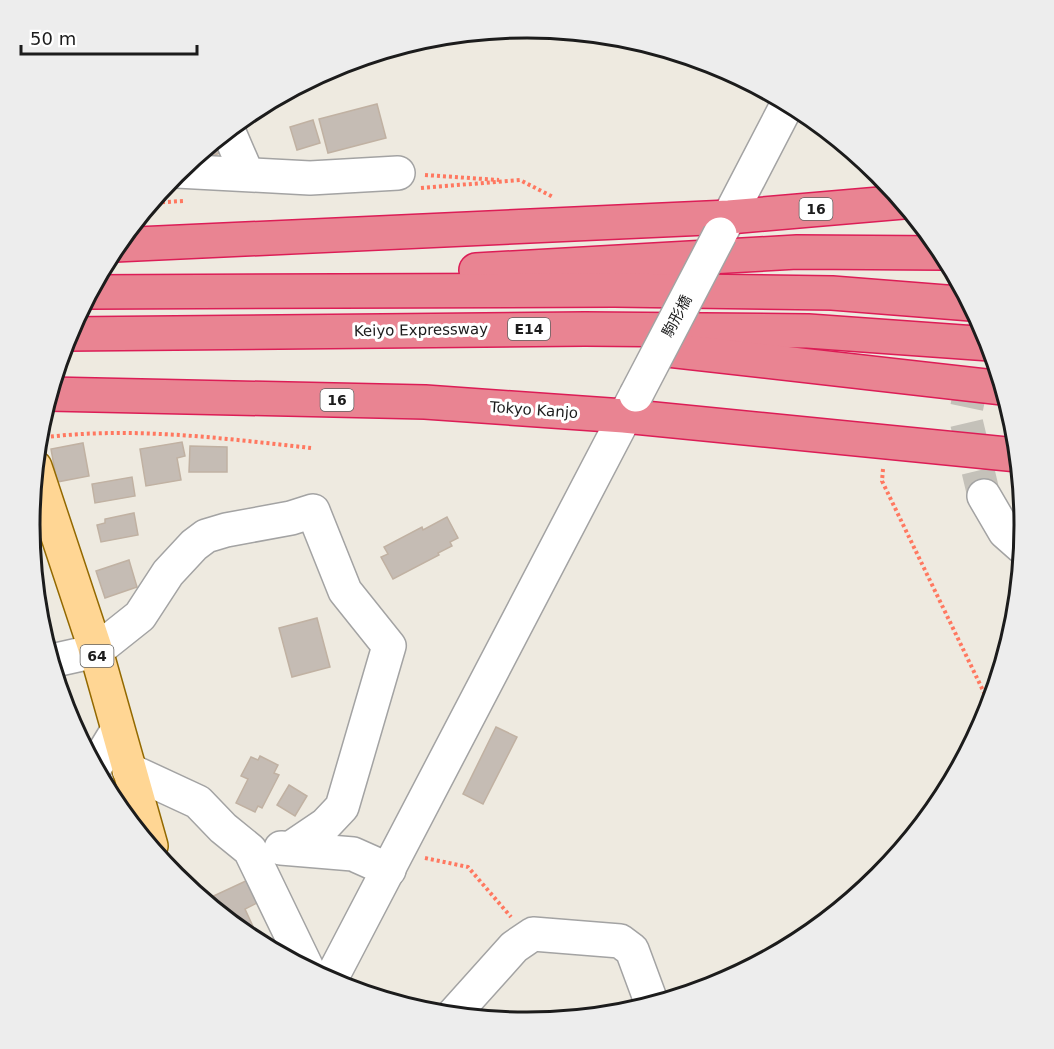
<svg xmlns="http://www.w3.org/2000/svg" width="1054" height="1049" font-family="'DejaVu Sans','Noto Sans JP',sans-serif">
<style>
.building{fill:#c5bcb4;stroke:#c0b1a2;stroke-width:1.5}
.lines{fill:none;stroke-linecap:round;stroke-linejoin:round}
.minor-tunnel{stroke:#c4c1b9;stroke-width:33;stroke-dasharray:33 16;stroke-linecap:butt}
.minor-casing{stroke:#a3a3a3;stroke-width:36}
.major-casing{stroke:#936900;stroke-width:36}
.highway-casing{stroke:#dc1d56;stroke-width:36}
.path{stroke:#ff7860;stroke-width:4;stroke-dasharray:3 3;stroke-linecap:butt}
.minor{stroke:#fff;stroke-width:33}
.major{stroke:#ffd694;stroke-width:33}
.highway{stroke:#e98492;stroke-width:33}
.minor-bridge-casing{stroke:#a3a3a3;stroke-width:36;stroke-linecap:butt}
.minor-bridge{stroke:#fff;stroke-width:33}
.labels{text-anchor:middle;stroke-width:6;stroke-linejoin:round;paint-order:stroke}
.shield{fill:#fff;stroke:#606060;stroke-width:1.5}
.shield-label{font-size:14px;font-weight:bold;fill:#1c1c1c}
.street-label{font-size:15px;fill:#1c1c1c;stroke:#fff}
.rim{fill:none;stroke:#1c1c1c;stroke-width:3}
</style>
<rect width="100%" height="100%" fill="#eeeae0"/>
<g class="building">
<polygon points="377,104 386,138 328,153 319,119"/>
<polygon points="313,120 320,143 297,150 290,127"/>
<polygon points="216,139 222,152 196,163 193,158"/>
<polygon points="182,442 185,456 177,458 181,480 146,486 140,449"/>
<polygon points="83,443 89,476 57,482 51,449"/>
<polygon points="190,446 227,447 227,472 189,472"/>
<polygon points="132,477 135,496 95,503 92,484"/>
<polygon points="134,513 138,535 101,542 97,525 105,523 105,519"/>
<polygon points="447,517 458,538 450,542 452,546 438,553 439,555 393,579 381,557 388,554 384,547 422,527 423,530"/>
<polygon points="129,560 137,587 105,598 96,571"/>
<polygon points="317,618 330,667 292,677 279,628"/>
<polygon points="59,673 68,696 62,698 55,675"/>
<polygon points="496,727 517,737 483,804 463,794"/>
<polygon points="260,756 278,765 274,773 279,775 262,808 258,806 255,812 236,803 248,779 241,776 251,757 258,760"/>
<polygon points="289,785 307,796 295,816 277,805"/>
<polygon points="250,879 261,901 245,909 261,944 250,938 205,900"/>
<polygon points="676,988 701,989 675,997"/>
</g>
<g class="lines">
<polyline class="minor-tunnel" points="983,327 965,416 984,496"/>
<g class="minor-casing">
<g id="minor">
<polyline points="228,130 247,174"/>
<polyline points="177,171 310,178 398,173"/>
<polyline points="720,234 788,103"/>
<polyline points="984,496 1005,532 1022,547"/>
<polyline points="51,661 96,651 140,616 168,573 194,545 206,536 226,530 291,518 313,511 345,591 389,646 342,807 325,825 291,848"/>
<polyline points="95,767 117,731"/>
<polyline points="129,770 198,802 223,828 250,850 307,968"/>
<polyline points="281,848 353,854 389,870"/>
<polyline points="330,981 636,395"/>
<polyline points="453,1015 514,947 533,934 620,941 632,950 652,1004"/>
</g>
</g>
<g class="major-casing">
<polyline id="major" points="35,467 96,651 151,846"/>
</g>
<g class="highway-casing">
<g id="highway">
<polyline points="115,245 729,217 903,202"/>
<polyline points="476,270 797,252 943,253"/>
<polyline points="90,292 614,290 832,293 971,304"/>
<polyline points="67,334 585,329 808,331 990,344"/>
<polyline points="659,349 1003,388"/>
<polyline points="49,394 425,402 624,416 1018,455"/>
</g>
</g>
<g class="path">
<polyline points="425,175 499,180"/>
<polyline points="421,188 520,180 553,197"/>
<polyline points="150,203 183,201"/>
<path d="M39,438C129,426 221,438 311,448"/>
<polyline points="883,469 882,481 990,705"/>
<polyline points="425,858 468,867 511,917"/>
</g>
<use href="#minor" class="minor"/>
<use href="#major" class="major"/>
<use href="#highway" class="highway"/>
<g class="minor-bridge-casing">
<polyline id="minor-bridge" points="636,395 720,234"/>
</g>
<use href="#minor-bridge" class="minor-bridge"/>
</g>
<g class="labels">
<g class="shield">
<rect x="799.5" y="198" width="33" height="22" rx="4.5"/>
<rect x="508" y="318" width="42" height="22" rx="4.5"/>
<rect x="320.5" y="389" width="33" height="22" rx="4.5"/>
<rect x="80.5" y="645" width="33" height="22" rx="4.5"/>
</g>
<g class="shield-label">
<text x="816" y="214">16</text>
<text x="529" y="334">E14</text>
<text x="337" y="405">16</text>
<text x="97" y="661">64</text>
</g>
<g class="street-label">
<text transform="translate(677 316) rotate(-62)" y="5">駒形橋</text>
<text transform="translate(421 330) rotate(-1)" y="5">Keiyo Expressway</text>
<text transform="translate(534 410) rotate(4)" y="5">Tokyo Kanjo</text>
</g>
</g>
<path d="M0 0H1054V1049H0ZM40 525a487 487 0 1 1 974 0a487 487 0 1 1-974 0Z" fill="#ededed" fill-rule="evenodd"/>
<path class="rim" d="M40 525a487 487 0 1 1 974 0a487 487 0 1 1-974 0Z"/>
<path d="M21 45v9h176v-9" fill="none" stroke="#1c1c1c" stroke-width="3"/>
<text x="30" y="45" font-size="18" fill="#1c1c1c" stroke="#ffffff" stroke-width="4.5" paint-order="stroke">50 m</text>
</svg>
